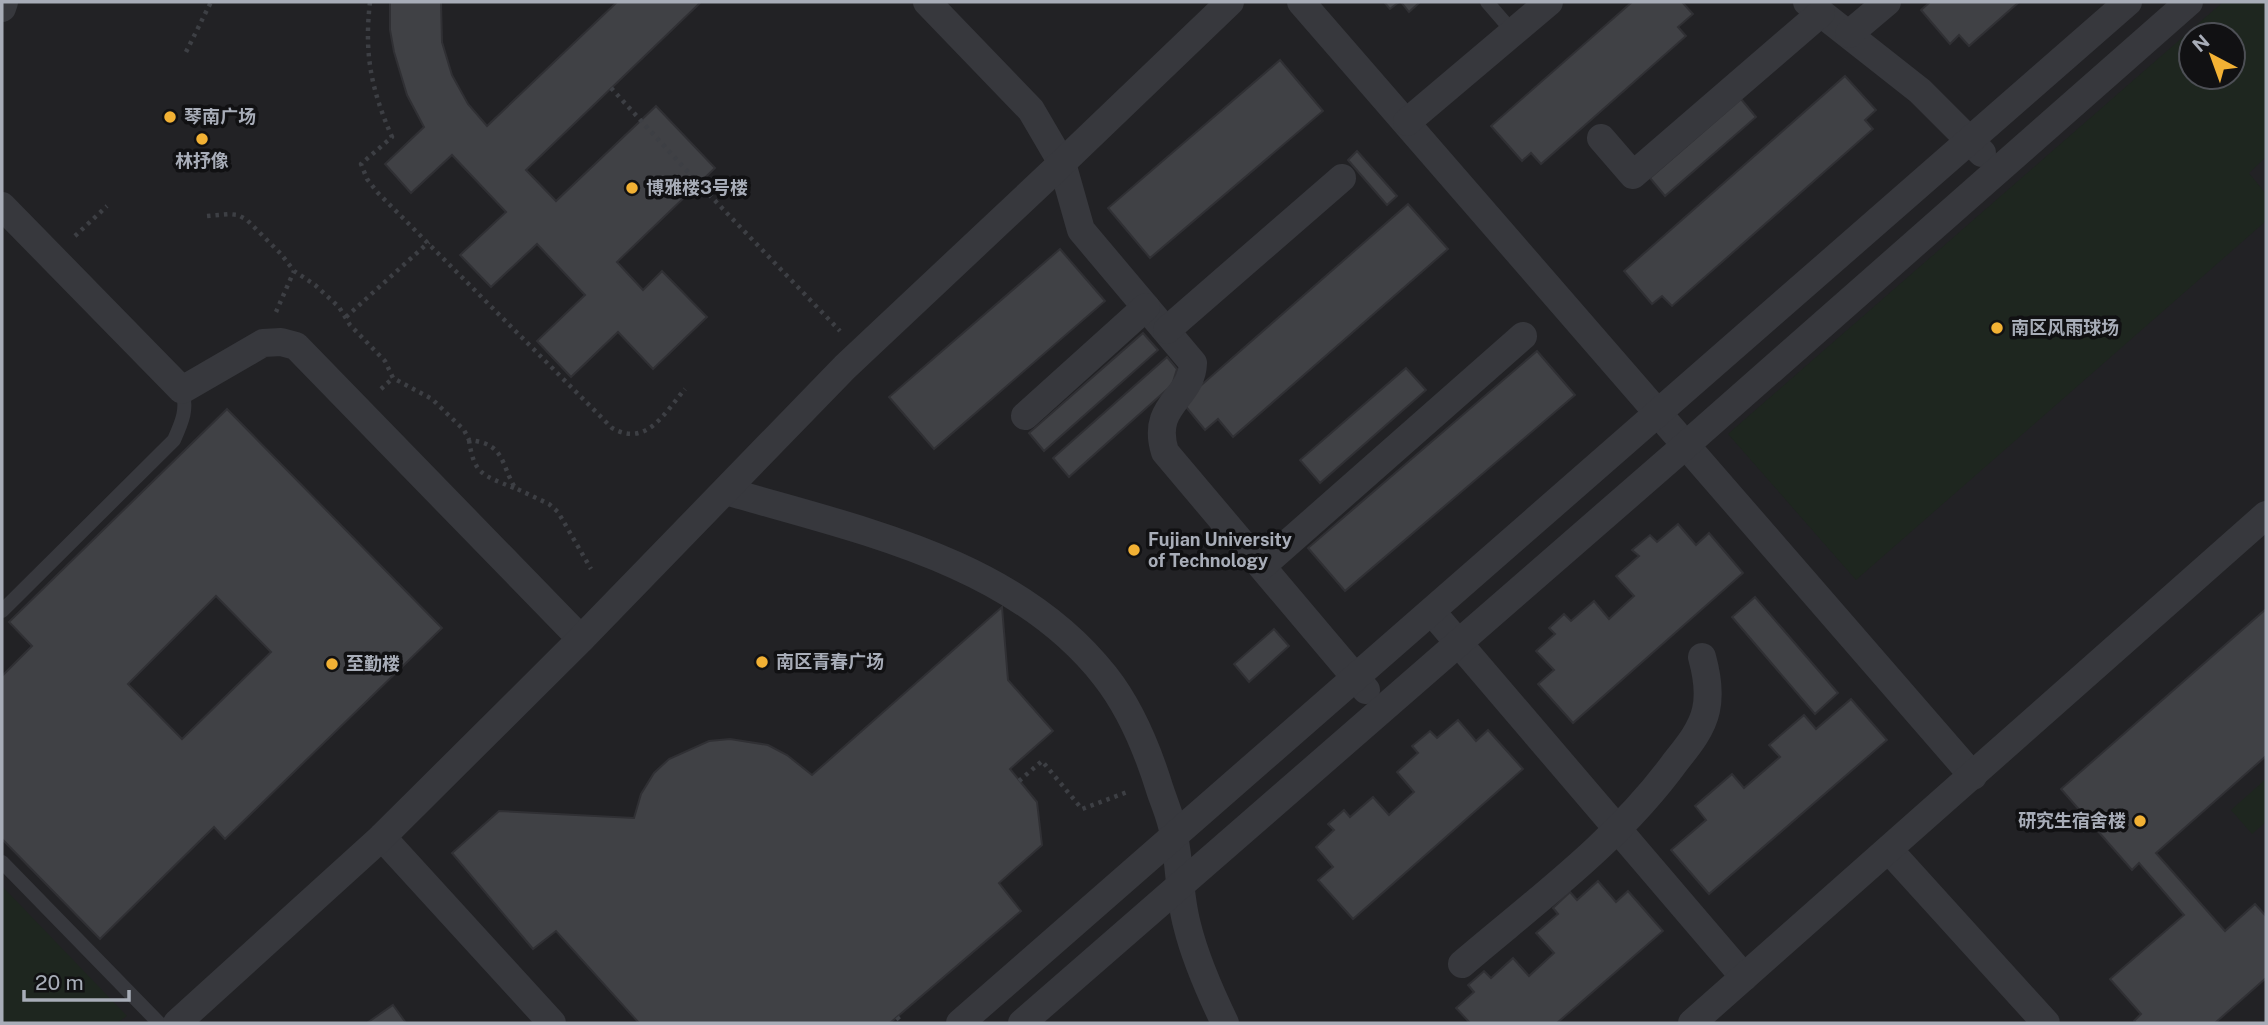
<svg xmlns="http://www.w3.org/2000/svg" width="2268" height="1025" font-family="'Public Sans','Noto Sans SC',sans-serif">
<style>
.built{fill:#222225;fill-rule:evenodd}
.green{fill:#1e261f;fill-rule:evenodd}
.building{fill:#404145;stroke:#303034;stroke-width:2;fill-rule:evenodd}
.lines{fill:none;stroke-linecap:round;stroke-linejoin:round}
.path{stroke:#3d3f44;stroke-width:4.5;stroke-dasharray:3.5 5;stroke-linecap:butt}
.lane{stroke:#37383d;stroke-width:14}
.street{stroke:#37383d;stroke-width:28}
.poi-dot{fill:#f2b134;stroke:#111113;stroke-width:2.5}
.labels{text-anchor:middle;stroke-width:7;stroke-linejoin:round;paint-order:stroke}
.poi-label{font-size:18px;font-weight:bold;fill:#a8adb8;stroke:#111113;text-anchor:start}
</style>
<rect width="100%" height="100%" fill="#161618"/>
<path class="built" d="M2,2H2266V1023H2ZM2191,35H2233V77H2191Z"/>
<g class="green">
<path d="M2223,2H2263L2266,5V157L2249,173L2266,194V221L1856,580L1728,434ZM2191,35H2233V77H2191Z"/>
<polygon points="2266,779 2266,822 2252,834 2231,810"/>
<polygon points="2,886 127,1016 117,1023 2,1023"/>
</g>
<g class="building">
<polygon points="390,2 441,2 442,42 452,75 468,104 487,126 617,2 701,2 526,170 556,201 656,106 715,168 617,262 643,290 662,271 707,317 653,369 618,332 571,377 537,341 585,295 537,244 491,287 460,255 506,212 452,155 411,193 385,164 424,127 407,95 394,52 390,30"/>
<polygon points="1384,2 1399,2 1390,9"/>
<polygon points="1401,2 1420,2 1409,12"/>
<polygon points="1632,2 1682,2 1693,14 1678,27 1686,36 1541,164 1531,153 1522,161 1491,126"/>
<polygon points="1930,2 2019,2 1969,46 1959,35 1950,44 1921,10"/>
<polygon points="1280,60 1323,111 1150,258 1108,208"/>
<polygon points="1845,76 1876,110 1865,120 1873,129 1672,306 1662,296 1652,304 1624,271"/>
<polygon points="1741,99 1756,117 1665,196 1650,178"/>
<polygon points="1357,151 1397,196 1387,205 1348,160"/>
<polygon points="1408,204 1448,249 1233,437 1218,419 1205,430 1182,402"/>
<polygon points="1060,249 1105,301 934,449 889,397"/>
<polygon points="1143,333 1158,350 1044,451 1029,433"/>
<polygon points="1537,351 1575,395 1345,591 1308,548"/>
<polygon points="1167,357 1177,369 1172,385 1069,477 1053,458"/>
<polygon points="1406,368 1426,390 1320,483 1300,460"/>
<path d="M227,409L442,628L225,839L214,827L100,939L2,839V676L32,646L9,622ZM216,596L271,652L182,739L128,684Z"/>
<polygon points="1678,524 1696,545 1709,533 1743,573 1573,723 1538,684 1554,670 1536,651 1555,634 1549,628 1564,614 1571,621 1594,601 1609,619 1634,596 1616,576 1639,556 1632,550 1650,535 1657,542"/>
<polygon points="1755,597 1838,693 1815,714 1732,617"/>
<polygon points="1002,607 1008,680 1053,731 1010,769 1037,802 1042,845 999,883 1021,911 890,1023 639,1023 556,931 533,949 452,853 499,811 634,818 641,794 654,773 669,759 709,741 730,739 768,745 787,755 812,775"/>
<polygon points="2266,609 2266,756 2156,853 2225,931 2255,904 2266,916 2266,978 2215,1023 2136,1023 2134,1021 2141,1014 2110,979 2184,915 2139,863 2132,870 2061,789"/>
<polygon points="1274,629 1289,646 1249,682 1234,664"/>
<polygon points="1851,699 1887,740 1709,894 1671,850 1706,820 1695,806 1732,774 1744,788 1780,757 1769,745 1804,715 1816,729"/>
<polygon points="1458,720 1476,741 1488,730 1523,769 1353,919 1318,880 1333,867 1316,847 1334,830 1328,824 1344,810 1350,817 1373,797 1389,815 1414,792 1397,772 1418,753 1412,746 1430,731 1437,738"/>
<polygon points="1598,881 1616,902 1628,891 1663,931 1557,1023 1470,1023 1456,1008 1474,992 1468,985 1484,971 1491,978 1513,958 1529,976 1554,953 1536,933 1558,914 1553,908 1570,892 1577,900"/>
<polygon points="393,1005 406,1023 367,1023"/>
</g>
<g class="lines">
<g class="path">
<path d="M370,2C364,54 371,89 392,137L361,164L367,179L378,193L612,428C647,448 665,412 685,389"/>
<polyline points="186,52 211,2"/>
<polyline points="611,88 699,184 840,331"/>
<path d="M207,216L229,214L238,215L247,220L281,254L294,271L315,285L339,307L350,325L385,361L393,378L432,399L464,430L469,440C505,444 500,462 515,488L549,504L558,512L591,569"/>
<polyline points="75,236 107,206"/>
<polyline points="276,312 294,271"/>
<polyline points="346,317 429,242"/>
<polyline points="381,389 393,378"/>
<path d="M469,440C474,475 483,475 514,488"/>
<polyline points="1019,781 1042,761 1082,809 1127,792"/>
<polyline points="897,1017 902,1023"/>
</g>
<g class="lane">
<polyline points="1487,2 1513,32"/>
<path d="M2,611L174,440C182,422 188,409 182,390"/>
<polyline points="2,862 159,1023"/>
</g>
<g class="street">
<path d="M927,2L1031,110L1062,163L1081,230L1193,363C1192,399 1150,404 1165,452L1366,690"/>
<polyline points="1301,2 1973,776"/>
<polyline points="1807,2 1920,91 1982,153"/>
<polyline points="2,8 4,2"/>
<polyline points="1849,34 1887,2"/>
<polyline points="1407,122 1549,2"/>
<polyline points="1601,138 1633,175 1821,13"/>
<polyline points="2,206 182,390 263,343 281,342 296,346 581,639"/>
<polyline points="1167,330 1342,178"/>
<polyline points="1025,416 1146,307"/>
<path d="M726,491C859,530 1015,561 1105,676C1131,709 1148,751 1160,790C1165,805 1172,820 1174,836C1180,865 1179,895 1187,925C1195,958 1210,992 1225,1023"/>
<polyline points="1262,566 1523,336"/>
<polyline points="1432,612 1744,977"/>
<polyline points="382,837 552,1023"/>
<polyline points="1889,850 2046,1023"/>
<path d="M1462,964C1537,900 1618,841 1676,761C1688,746 1702,729 1706,710C1710,692 1707,675 1702,657"/>
<polyline points="177,1023 382,837 581,639 845,367 1062,163 1230,2"/>
<polyline points="960,1023 2128,2"/>
<polyline points="1022,1023 1686,445 2189,2"/>
<polyline points="1692,1023 2266,515"/>
</g>
</g>
<g class="poi-dot">
<circle cx="170" cy="117" r="7"/>
<circle cx="202" cy="139" r="7"/>
<circle cx="632" cy="188" r="7"/>
<circle cx="1997" cy="328" r="7"/>
<circle cx="1134" cy="550" r="7"/>
<circle cx="762" cy="662" r="7"/>
<circle cx="332" cy="664" r="7"/>
<circle cx="2140" cy="821" r="7"/>
</g>
<g class="labels">
<g class="poi-label">
<text x="184" y="123">琴南广场</text>
<text x="202" y="167" text-anchor="middle">林抒像</text>
<text x="646" y="194">博雅楼3号楼</text>
<text x="2011" y="334">南区风雨球场</text>
<text x="1148" y="546">Fujian University<tspan x="1148" dy="21">of Technology</tspan></text>
<text x="776" y="668">南区青春广场</text>
<text x="346" y="670">至勤楼</text>
<text x="2126" y="827" text-anchor="end">研究生宿舍楼</text>
</g>
</g>
<rect width="2268" height="1025" fill="none" stroke="#a8adb8" stroke-width="7"/>
<g transform="translate(2212 56) rotate(319)"><circle r="33" fill="#111113" stroke="#4d4f55" stroke-width="2"/>
<path d="M0-5L12 26L0 18L-12 26Z" fill="#f2b134"/>
<text y="-10" font-size="19" font-weight="bold" text-anchor="middle" fill="#a8adb8">N</text>
</g>
<path d="M24 990v10h105v-10" fill="none" stroke="#a8adb8" stroke-width="3.5"/>
<text x="35" y="990" font-size="21" fill="#a8adb8" stroke="#111113" stroke-width="5" paint-order="stroke">20 m</text>
</svg>
